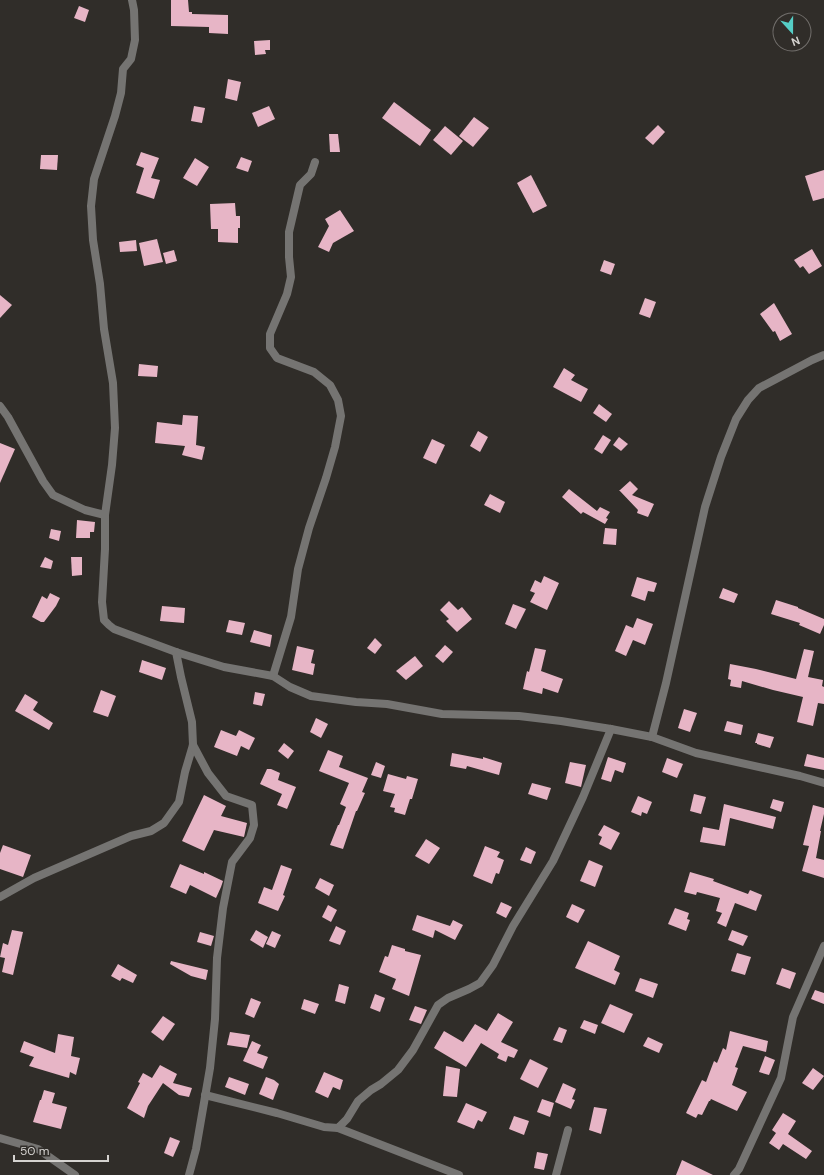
<svg xmlns="http://www.w3.org/2000/svg" width="824" height="1175" font-family="'DM Sans',sans-serif">
<style>
.building{fill:#e7b5c6}
.lines{fill:none;stroke-linecap:round;stroke-linejoin:round}
.street{stroke:#757472;stroke-width:8}
</style>
<rect width="100%" height="100%" fill="#302d29"/>
<g class="building">
<polygon points="171,0 188,0 189,12 192,12 192,14 228,15 228,34 209,33 209,27 171,26"/>
<polygon points="79,6 89,10 85,22 74,18"/>
<polygon points="270,40 270,50 265,50 266,54 255,55 254,41"/>
<polygon points="228,79 241,82 237,101 225,98"/>
<polygon points="394,102 431,130 420,146 382,118"/>
<polygon points="194,106 205,108 202,123 191,121"/>
<polygon points="269,106 275,119 258,127 252,113"/>
<polygon points="474,117 489,128 473,147 459,136"/>
<polygon points="658,125 665,132 653,145 645,138"/>
<polygon points="445,126 463,141 451,155 433,140"/>
<polygon points="329,134 338,134 340,152 330,152"/>
<polygon points="141,152 159,158 151,178 160,180 154,199 136,193 144,168 136,165"/>
<polygon points="41,155 58,155 57,170 40,169"/>
<polygon points="241,157 252,161 248,172 236,168"/>
<polygon points="195,158 209,167 197,186 183,178"/>
<polygon points="824,170 824,198 813,201 805,176"/>
<polygon points="531,175 547,206 533,213 517,183"/>
<polygon points="235,203 236,216 240,216 240,228 238,228 238,243 218,242 218,229 211,229 210,204"/>
<polygon points="340,210 354,231 333,243 329,252 318,247 329,226 325,219"/>
<polygon points="157,239 163,262 144,266 139,243"/>
<polygon points="136,240 137,251 120,252 119,242"/>
<polygon points="812,249 822,266 809,274 803,266 800,268 794,260"/>
<polygon points="174,250 177,261 166,264 163,253"/>
<polygon points="604,260 615,264 611,275 600,271"/>
<polygon points="0,295 12,305 0,318"/>
<polygon points="645,298 656,302 650,318 639,314"/>
<polygon points="774,303 792,334 780,341 775,331 773,332 760,314"/>
<polygon points="139,364 158,366 157,377 138,376"/>
<polygon points="564,368 575,375 571,380 588,389 581,402 553,387"/>
<polygon points="599,404 612,414 606,422 593,413"/>
<polygon points="183,415 198,416 196,445 205,447 202,460 182,455 185,446 155,443 157,422 182,425"/>
<polygon points="478,431 488,437 480,452 470,446"/>
<polygon points="603,435 611,440 602,454 594,449"/>
<polygon points="619,437 628,444 621,451 613,445"/>
<polygon points="432,439 445,445 436,464 423,458"/>
<polygon points="0,443 15,449 0,483"/>
<polygon points="630,481 638,489 632,495 654,504 648,517 637,513 638,510 619,490 620,490"/>
<polygon points="569,489 597,511 600,507 610,512 606,518 608,519 605,524 583,512 581,514 562,497"/>
<polygon points="490,494 505,502 500,513 484,505"/>
<polygon points="77,520 95,522 94,532 90,532 90,538 76,538"/>
<polygon points="605,528 617,529 616,545 603,544"/>
<polygon points="51,529 61,531 59,541 49,538"/>
<polygon points="45,557 53,561 51,569 40,567"/>
<polygon points="71,557 82,557 82,575 72,576"/>
<polygon points="544,576 559,583 547,610 530,602 535,593 530,591 535,580 541,583"/>
<polygon points="637,577 657,583 654,592 648,591 645,601 631,596"/>
<polygon points="723,588 738,594 734,603 719,598"/>
<polygon points="50,593 60,598 56,606 44,622 41,622 32,617 42,596 47,599"/>
<polygon points="776,600 798,607 798,608 824,619 824,625 820,634 799,625 800,623 771,614"/>
<polygon points="449,601 458,610 462,607 472,619 457,632 446,621 449,619 440,610"/>
<polygon points="513,604 526,609 516,629 505,624"/>
<polygon points="162,606 185,608 184,623 160,621"/>
<polygon points="637,618 653,624 645,645 633,640 626,656 615,651 626,625 633,628"/>
<polygon points="229,620 245,623 242,635 226,632"/>
<polygon points="254,630 272,635 270,647 250,642"/>
<polygon points="375,638 382,645 375,654 367,648"/>
<polygon points="445,645 453,652 443,663 435,656"/>
<polygon points="297,646 314,650 311,663 315,664 313,675 292,670"/>
<polygon points="535,648 546,650 541,671 563,679 558,693 543,688 542,694 523,689 527,671 529,672"/>
<polygon points="804,649 814,651 808,677 823,680 822,686 824,687 824,704 818,703 813,726 797,722 803,697 773,690 742,681 741,688 730,686 731,680 728,679 730,664 756,669 796,679"/>
<polygon points="415,656 423,666 406,680 396,671"/>
<polygon points="142,660 166,668 162,680 139,672"/>
<polygon points="101,690 116,696 108,717 93,712"/>
<polygon points="255,692 265,694 262,706 253,704"/>
<polygon points="25,694 38,702 33,710 53,723 49,730 15,711"/>
<polygon points="684,709 697,713 690,732 678,728"/>
<polygon points="316,718 328,724 321,738 310,732"/>
<polygon points="727,721 743,725 741,735 724,731"/>
<polygon points="221,730 236,736 239,730 255,738 249,750 241,746 237,756 214,747"/>
<polygon points="758,733 774,737 770,748 757,744 757,743 755,743"/>
<polygon points="284,743 294,751 288,759 278,751"/>
<polygon points="328,750 343,756 339,767 368,778 362,792 365,793 357,811 356,811 343,849 330,845 338,825 339,825 346,807 340,804 349,783 319,771"/>
<polygon points="452,753 483,759 483,757 502,763 499,775 467,766 466,769 450,766"/>
<polygon points="807,754 824,758 824,770 804,766"/>
<polygon points="608,757 626,763 623,773 615,770 611,782 601,779"/>
<polygon points="667,758 683,764 677,778 662,772"/>
<polygon points="376,762 385,766 381,778 371,775"/>
<polygon points="570,762 586,765 581,787 565,783"/>
<polygon points="267,769 271,769 280,773 278,780 296,787 287,809 277,805 282,794 260,784"/>
<polygon points="388,774 406,779 407,776 418,779 412,799 410,799 405,815 394,812 395,808 390,807 395,794 383,791"/>
<polygon points="532,783 551,788 547,800 528,794"/>
<polygon points="694,794 706,797 701,814 690,811"/>
<polygon points="204,795 226,806 221,816 247,823 244,837 214,830 204,851 182,841"/>
<polygon points="638,796 652,802 647,814 642,812 641,816 631,812"/>
<polygon points="773,799 784,802 781,812 770,808"/>
<polygon points="724,804 776,817 773,829 730,818 725,846 700,842 703,827 719,830"/>
<polygon points="813,805 824,808 824,814 820,831 821,831 816,858 824,860 824,878 802,871 809,846 803,845"/>
<polygon points="604,825 620,833 611,850 599,844 602,837 598,835"/>
<polygon points="426,839 440,848 429,864 415,856"/>
<polygon points="3,845 31,855 23,877 0,869 0,853"/>
<polygon points="485,846 500,852 497,857 504,860 499,874 496,873 492,884 473,876"/>
<polygon points="526,847 536,852 531,864 520,860"/>
<polygon points="589,860 603,866 595,887 580,881"/>
<polygon points="180,864 204,874 204,872 223,881 221,887 216,898 190,885 186,894 170,887"/>
<polygon points="281,865 292,869 283,895 285,896 278,911 258,903 264,887 272,890"/>
<polygon points="690,872 714,879 713,881 748,894 750,890 762,895 756,911 735,903 726,927 717,923 722,913 716,911 720,898 697,892 696,895 684,892"/>
<polygon points="320,878 334,885 329,896 315,888"/>
<polygon points="501,902 512,907 506,918 496,913"/>
<polygon points="572,904 585,910 578,923 566,917"/>
<polygon points="328,905 337,910 331,922 322,917"/>
<polygon points="675,908 689,913 687,919 690,920 686,931 668,924"/>
<polygon points="417,915 450,926 453,920 463,925 455,940 435,930 433,938 412,930"/>
<polygon points="336,926 346,931 340,945 329,941"/>
<polygon points="12,930 23,932 13,975 2,972 5,958 0,957 3,943 8,945"/>
<polygon points="256,930 268,937 263,948 250,940"/>
<polygon points="732,930 748,936 743,946 728,940"/>
<polygon points="272,931 281,935 275,948 266,944"/>
<polygon points="200,932 214,936 211,946 197,942"/>
<polygon points="588,941 620,956 614,970 620,973 615,985 575,968"/>
<polygon points="392,945 405,949 405,951 421,955 409,996 392,989 396,979 379,972 385,956 388,957"/>
<polygon points="737,953 751,957 745,975 731,971"/>
<polygon points="171,961 208,970 206,980 191,976 170,964"/>
<polygon points="118,964 137,975 133,983 122,978 120,981 111,976"/>
<polygon points="782,968 796,973 790,989 776,984"/>
<polygon points="640,978 658,984 653,998 635,991"/>
<polygon points="339,984 349,987 345,1004 335,1001"/>
<polygon points="815,990 824,993 824,1004 811,999"/>
<polygon points="375,994 385,998 380,1012 370,1008"/>
<polygon points="251,998 261,1002 254,1018 245,1014"/>
<polygon points="304,999 319,1004 315,1014 301,1009"/>
<polygon points="610,1004 633,1014 624,1033 601,1023"/>
<polygon points="415,1006 427,1010 421,1024 409,1020"/>
<polygon points="498,1013 513,1022 501,1042 518,1050 514,1058 508,1056 506,1062 497,1058 499,1054 481,1043 466,1067 434,1048 444,1031 463,1042 475,1024 487,1031"/>
<polygon points="163,1016 175,1024 163,1041 151,1032"/>
<polygon points="584,1020 598,1025 595,1034 580,1028"/>
<polygon points="559,1027 567,1030 562,1043 553,1040"/>
<polygon points="730,1031 768,1041 766,1052 743,1046 735,1067 738,1068 732,1085 747,1092 737,1111 711,1099 710,1101 709,1101 702,1115 698,1114 696,1118 686,1113 702,1080 706,1082 714,1061 717,1063 723,1048 726,1050"/>
<polygon points="230,1032 250,1035 247,1048 227,1045"/>
<polygon points="58,1034 74,1037 71,1056 80,1058 76,1075 70,1072 69,1078 29,1066 34,1057 20,1052 24,1041 55,1053"/>
<polygon points="648,1037 663,1044 659,1053 643,1046"/>
<polygon points="252,1041 261,1045 257,1053 268,1057 263,1069 243,1061"/>
<polygon points="765,1056 775,1060 769,1075 759,1072"/>
<polygon points="530,1059 548,1068 538,1088 520,1079"/>
<polygon points="160,1065 177,1074 173,1083 192,1088 189,1097 179,1095 163,1083 148,1106 144,1118 127,1108 140,1083 138,1082 143,1073 152,1078"/>
<polygon points="446,1066 460,1069 457,1097 443,1096"/>
<polygon points="813,1068 824,1076 813,1090 802,1083"/>
<polygon points="324,1072 343,1080 340,1090 333,1087 328,1098 315,1092"/>
<polygon points="229,1077 249,1084 245,1095 225,1087"/>
<polygon points="266,1077 274,1080 279,1084 273,1100 259,1094"/>
<polygon points="563,1083 576,1089 572,1099 575,1100 571,1109 555,1102"/>
<polygon points="44,1090 55,1093 52,1103 67,1107 61,1129 33,1122 40,1100 41,1100"/>
<polygon points="542,1099 554,1103 550,1117 537,1112"/>
<polygon points="466,1103 487,1112 482,1122 478,1120 474,1129 457,1122"/>
<polygon points="594,1107 607,1109 601,1134 589,1130"/>
<polygon points="783,1113 796,1121 788,1134 812,1151 806,1159 783,1144 779,1150 769,1143 776,1133 772,1130"/>
<polygon points="514,1116 529,1121 524,1135 509,1129"/>
<polygon points="170,1137 180,1141 173,1157 164,1153"/>
<polygon points="537,1152 548,1154 544,1170 534,1168"/>
<polygon points="682,1160 713,1175 676,1175"/>
</g>
<g class="lines">
<g class="street">
<polyline points="132,0 134,10 135,40 131,59 123,69 121,93 115,116 94,179 91,206 93,240 100,284 104,329 113,383 115,428 112,465 105,515 105,549 102,602 104,620 109,625 114,629 176,652 224,667 273,676 290,687 311,696 356,702 387,704 442,714 519,716 561,721 611,729 652,737 696,753 800,776 824,783"/>
<polyline points="0,406 8,417 43,481 53,495 85,510 105,515"/>
<polyline points="273,676 291,617 298,569 309,528 326,478 335,447 341,416 338,400 330,385 314,372 277,358 270,348 270,334 287,294 291,277 289,257 289,232 300,185 311,174 315,162"/>
<polyline points="652,737 666,683 705,507 721,457 736,419 748,400 759,388 812,360 824,355"/>
<polyline points="0,897 34,878 131,836 151,831 164,823 179,802 185,772 193,745 192,722 181,677 176,652"/>
<polyline points="205,1095 277,1113 324,1127 338,1128 347,1119 358,1101 371,1090 381,1084 398,1070 413,1050 438,1005 448,998 469,989 480,983 493,965 513,926 553,861 583,797 611,729"/>
<polyline points="338,1128 459,1175"/>
<polyline points="0,1138 38,1149 75,1175"/>
<polyline points="189,1175 196,1149 210,1068 215,1019 217,958 223,908 232,862 250,838 254,825 252,805 226,796 208,773 193,745"/>
<polyline points="556,1175 568,1130"/>
<polyline points="734,1175 739,1169 781,1078 793,1017 824,946"/>
</g>
</g>
<g transform="translate(792 32) rotate(159)"><circle r="19" fill="#302d29" stroke="#726f6c"/>
<path d="M0-3L7 15L0 10L-7 15Z" fill="#55cec6"/>
<text y="-6" font-size="11" font-weight="bold" text-anchor="middle" fill="#d5d3d0">N</text>
</g>
<path d="M14 1155v6h94v-6" fill="none" stroke="#d5d3d0" stroke-width="2"/>
<text x="20" y="1155" font-size="12" fill="#d5d3d0" stroke="#302d29" stroke-width="3" paint-order="stroke">50 m</text>
</svg>
